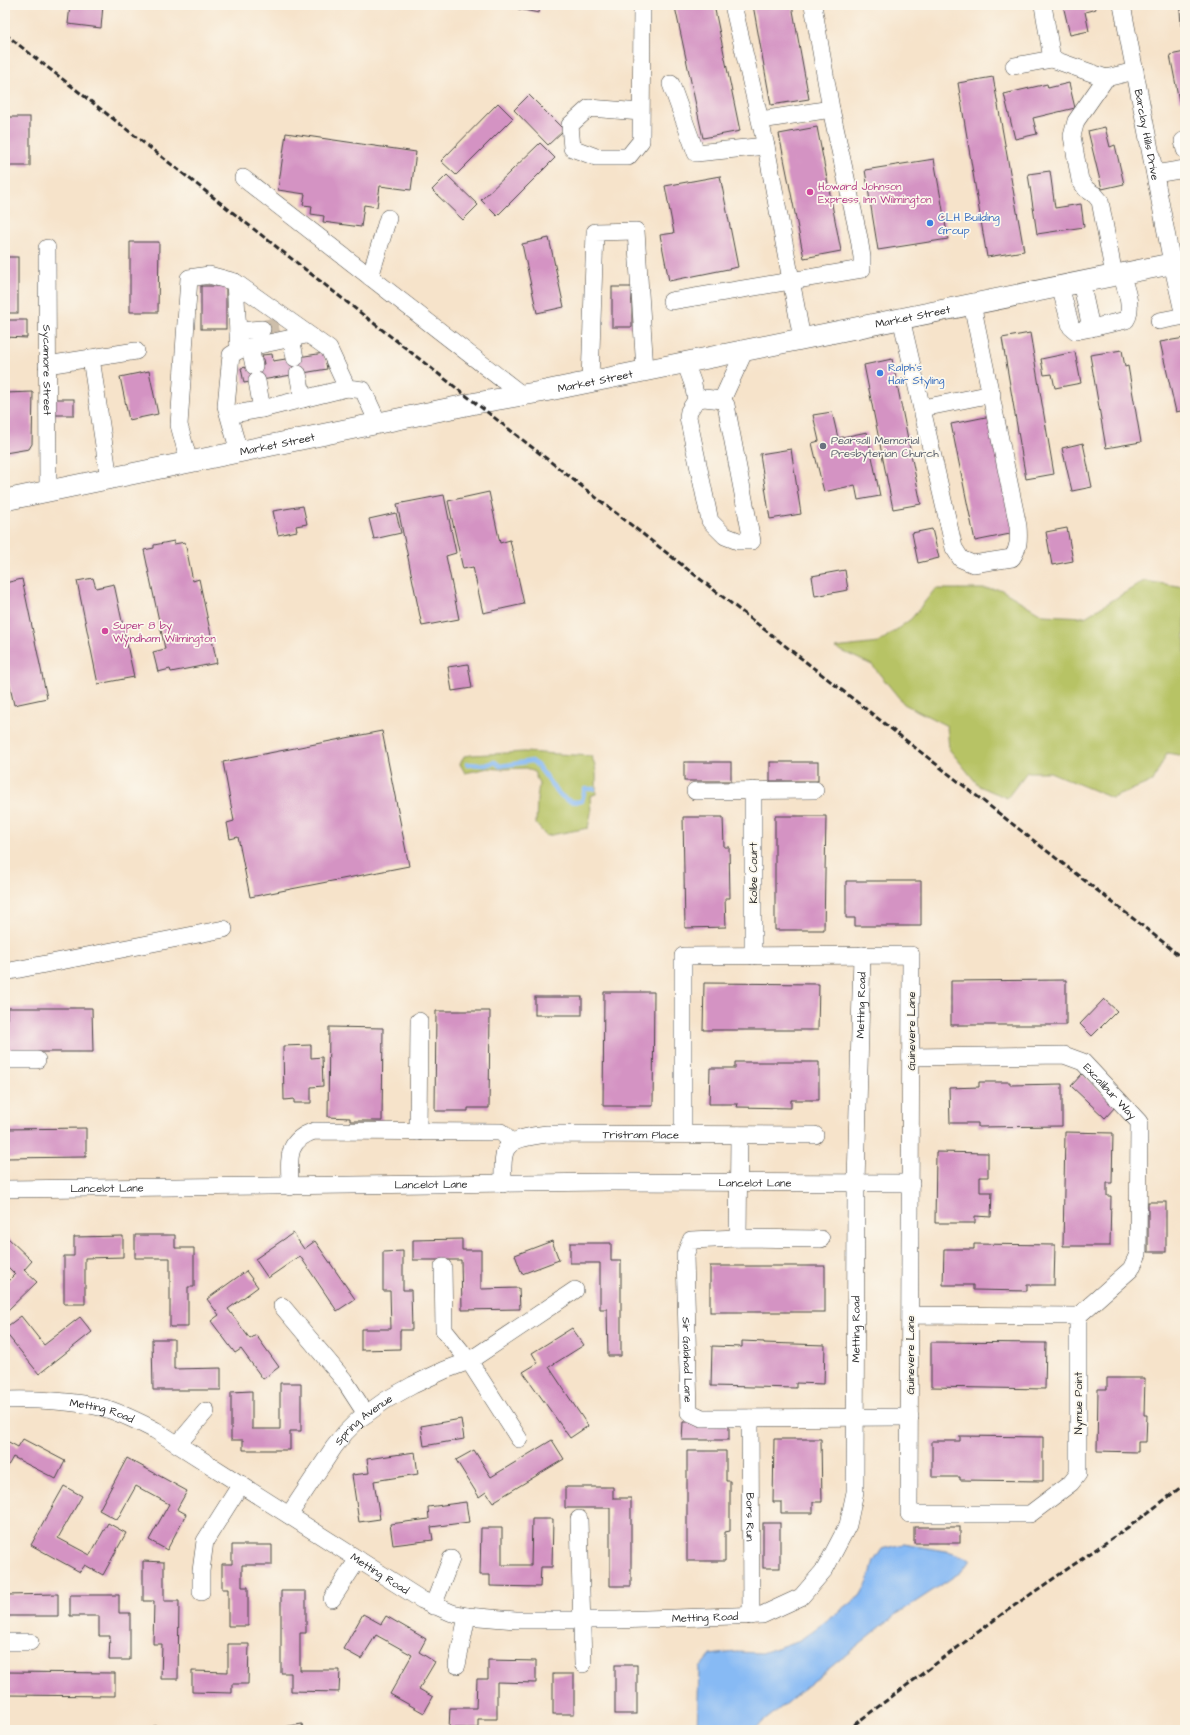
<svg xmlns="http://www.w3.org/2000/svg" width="1190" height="1735" font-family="'Architects Daughter',sans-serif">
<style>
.green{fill:#b7c365;stroke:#717748}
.water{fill:#87baf4;stroke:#597290}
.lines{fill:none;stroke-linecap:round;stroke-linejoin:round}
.stream{stroke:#87baf4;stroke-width:4.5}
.building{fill:#d493c3}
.minor-tunnel{stroke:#cdbeaa;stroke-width:17;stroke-dasharray:17 8;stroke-linecap:butt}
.minor-casing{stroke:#494743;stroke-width:18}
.major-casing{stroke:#494743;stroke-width:22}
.minor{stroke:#fff;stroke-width:17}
.major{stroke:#fff;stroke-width:21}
.rail{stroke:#2b2b2b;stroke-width:3;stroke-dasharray:6 3;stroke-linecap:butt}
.hotel-dot{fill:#d1479c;stroke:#fbf7ec;stroke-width:1.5}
.shop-dot{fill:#3f7fe0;stroke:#fbf7ec;stroke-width:1.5}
.worship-dot{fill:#6b7280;stroke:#fbf7ec;stroke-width:1.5}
.labels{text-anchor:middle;stroke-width:3.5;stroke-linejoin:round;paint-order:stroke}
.street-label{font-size:11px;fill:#2b2b2b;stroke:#fbf7ec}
.hotel-label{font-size:11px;fill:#b23c85;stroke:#fbf7ec;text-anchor:start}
.shop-label{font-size:11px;fill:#366cbe;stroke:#fbf7ec;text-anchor:start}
.worship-label{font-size:11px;fill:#5b616d;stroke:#fbf7ec;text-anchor:start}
</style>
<rect width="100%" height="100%" fill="#fbf7ec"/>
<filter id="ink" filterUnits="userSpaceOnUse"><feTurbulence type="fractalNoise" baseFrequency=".025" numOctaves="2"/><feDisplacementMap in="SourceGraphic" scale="8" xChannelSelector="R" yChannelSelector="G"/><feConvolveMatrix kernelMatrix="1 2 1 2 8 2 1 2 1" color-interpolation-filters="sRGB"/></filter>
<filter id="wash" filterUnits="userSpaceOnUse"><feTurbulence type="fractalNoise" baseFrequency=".012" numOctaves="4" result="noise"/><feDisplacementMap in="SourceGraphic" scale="16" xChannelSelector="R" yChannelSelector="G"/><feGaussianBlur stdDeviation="0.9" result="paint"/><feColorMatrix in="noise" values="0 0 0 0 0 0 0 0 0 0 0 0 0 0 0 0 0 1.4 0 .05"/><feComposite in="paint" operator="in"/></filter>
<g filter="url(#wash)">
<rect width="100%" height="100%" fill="#f6e3ca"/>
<g class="green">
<polygon points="1144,581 1185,587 1185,756 1167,753 1153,781 1112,798 1050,772 1027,772 1007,798 979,786 949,749 947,726 904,704 872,665 835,648 878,643 911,619 935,589 1000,589 1043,615 1085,617"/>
<path d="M524,752L591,756C598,767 596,781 596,794L590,796L591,813L588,828L546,836L536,824L537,799L539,784L534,772L527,768L499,769L488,768L465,773L460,764L464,756L471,755Z"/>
</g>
<polygon class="water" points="904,1544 951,1552 971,1559 961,1572 894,1616 753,1730 697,1730 699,1668 710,1655 736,1652 761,1653 800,1640 860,1596 868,1582 874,1561 882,1549"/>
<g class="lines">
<path class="stream" d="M467,764L485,765L495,762L500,766L532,761C547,770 557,808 582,801L585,789H594"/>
</g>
<g id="blocks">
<g class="building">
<polygon points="70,5 103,5 101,28 68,24"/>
<polygon points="519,5 540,5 539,13 518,9"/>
<polygon points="686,5 714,5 740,131 703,138 675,7"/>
<polygon points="753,5 792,5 809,99 771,105"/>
<polygon points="1063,5 1095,5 1096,9 1085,12 1089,31 1070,35"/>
<polygon points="1185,9 1185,26 1181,26 1180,10"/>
<polygon points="1185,52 1185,100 1179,101 1170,55"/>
<polygon points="993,77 1024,251 987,257 958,83"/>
<polygon points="1069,83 1075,108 1033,118 1037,134 1015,139 1004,94 1047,84 1048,88"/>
<polygon points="529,95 564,130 548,145 514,110"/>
<polygon points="498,103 513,118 456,175 441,161"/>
<rect x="8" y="117" width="22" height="49"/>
<polygon points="817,127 841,251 804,258 779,134"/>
<polygon points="1105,127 1110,147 1115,145 1124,184 1102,189 1088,131"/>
<polygon points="286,133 416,152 411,190 380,186 377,207 364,205 361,227 323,222 324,216 311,214 312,206 303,205 305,194 278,190"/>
<polygon points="540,143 555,158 497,216 481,200"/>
<polygon points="934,159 948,239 878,250 865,170"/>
<polygon points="1050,171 1055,208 1081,204 1084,227 1037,234 1028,174"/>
<polygon points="447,175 478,205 463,220 432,190"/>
<polygon points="720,176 738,267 669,281 660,235 674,233 665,186"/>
<polygon points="549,238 564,307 537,313 522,244"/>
<polygon points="130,242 159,242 158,312 130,312"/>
<rect x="5" y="257" width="13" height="56"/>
<rect x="201" y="286" width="25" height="43"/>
<rect x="612" y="287" width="20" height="40"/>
<polygon points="5,320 27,320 27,338 5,337"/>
<polygon points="1030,333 1054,474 1026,479 1002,338"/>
<polygon points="1185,338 1185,410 1176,412 1160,342"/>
<polygon points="1122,350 1125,367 1128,366 1141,442 1106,448 1090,355"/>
<polygon points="1075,352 1081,383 1055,388 1052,374 1044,375 1041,359"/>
<polygon points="324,353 327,369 244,383 241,368 264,364 262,355 272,354 273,361"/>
<polygon points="892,359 921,504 893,509 864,365"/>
<polygon points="149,371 158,414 129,420 120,377"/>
<polygon points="33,392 32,444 29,449 5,453 5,393"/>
<rect x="53" y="399" width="21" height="16"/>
<polygon points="832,412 838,438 867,432 880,496 858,500 855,485 824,492 812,443 819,441 813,415"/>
<polygon points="991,416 1015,533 975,541 951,424"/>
<polygon points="1083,443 1092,487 1072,491 1062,448"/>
<polygon points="791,449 801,514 770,519 760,454"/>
<polygon points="489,492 500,543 510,540 524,604 483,613 473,567 463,569 448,501"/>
<polygon points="444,495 456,553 446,556 459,619 422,626 397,504"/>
<polygon points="303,506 307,524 296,526 297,531 278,535 273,511"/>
<polygon points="396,513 401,533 374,539 369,519"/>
<polygon points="1067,528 1073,561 1052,565 1046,532"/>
<polygon points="932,529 939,558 918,563 912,533"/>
<polygon points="174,541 174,544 185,542 193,581 199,579 217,663 171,672 170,669 158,672 153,652 165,649 144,550 154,548 154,545"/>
<polygon points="845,570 848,590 815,596 812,576"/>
<polygon points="93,578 96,588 114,584 134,677 98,684 77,581"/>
<polygon points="22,579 47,698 14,705 5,664 5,583"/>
<polygon points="468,664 472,688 452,691 448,667"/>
<polygon points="382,731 409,866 250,897 238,837 230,839 227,823 234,821 223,762"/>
<rect x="684" y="762" width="47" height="19"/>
<rect x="770" y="762" width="48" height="19"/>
<polygon points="775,816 826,816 824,930 775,930"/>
<polygon points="683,817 723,817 724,847 729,847 730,898 725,898 726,927 685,928"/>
<polygon points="846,881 921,881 921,926 855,926 855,918 846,918"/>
<polygon points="1066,980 1066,1025 951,1025 951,981"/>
<polygon points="704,983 819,984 818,1030 703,1030"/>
<polygon points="604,992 654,992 653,1106 603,1106"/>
<rect x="535" y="997" width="47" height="18"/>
<polygon points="1104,999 1117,1011 1092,1036 1080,1024"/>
<polygon points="7,1008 92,1008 93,1052 7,1052"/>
<polygon points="436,1011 490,1011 489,1108 468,1108 468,1111 435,1111"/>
<polygon points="329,1027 383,1028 382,1121 350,1121 350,1118 328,1117"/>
<polygon points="311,1045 311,1058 322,1057 323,1086 311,1087 311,1103 294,1103 294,1099 284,1100 283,1046"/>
<polygon points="735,1062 819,1062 819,1100 791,1100 791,1108 737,1107 738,1104 709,1104 710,1068 735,1068"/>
<polygon points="1082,1074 1116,1106 1105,1118 1071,1086"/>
<polygon points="979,1082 1010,1082 1010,1085 1062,1084 1062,1126 978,1127 978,1123 950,1123 949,1088 979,1087"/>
<polygon points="86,1128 86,1157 5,1158 5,1129"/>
<polygon points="1065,1132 1113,1133 1112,1183 1107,1183 1107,1196 1111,1196 1110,1246 1063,1246"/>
<polygon points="936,1152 988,1153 988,1177 980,1177 980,1192 992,1192 991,1217 975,1216 975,1223 935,1223"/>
<rect x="1148" y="1202" width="18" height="50"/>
<polygon points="293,1233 304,1249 315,1241 355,1299 337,1311 300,1256 268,1278 255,1259"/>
<polygon points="5,1235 32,1261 24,1270 37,1282 8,1310 5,1307 5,1284 15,1274 5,1264"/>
<polygon points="135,1235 175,1235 175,1248 194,1248 194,1287 188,1287 188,1327 170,1327 170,1258 135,1258"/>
<polygon points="123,1236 123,1257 85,1258 85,1304 64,1304 64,1256 74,1256 74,1237"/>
<polygon points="462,1239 462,1250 481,1250 481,1289 519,1288 520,1309 462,1310 461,1260 413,1260 413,1240"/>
<polygon points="552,1241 559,1260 522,1274 515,1255"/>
<polygon points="570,1243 611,1243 611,1261 621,1261 621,1356 608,1356 607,1309 600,1309 600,1263 570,1263"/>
<polygon points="974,1244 1055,1245 1054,1285 1027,1285 1027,1291 973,1290 973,1285 943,1285 944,1249 974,1249"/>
<polygon points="403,1251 403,1290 411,1290 412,1330 400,1330 400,1349 361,1350 361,1329 391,1329 390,1291 383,1291 383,1252"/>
<rect x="710" y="1266" width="115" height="46"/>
<polygon points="246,1271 258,1287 228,1309 250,1339 256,1335 279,1367 263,1379 241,1349 235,1353 211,1321 219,1315 207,1299"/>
<polygon points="21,1316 44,1345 80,1317 92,1332 39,1374 5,1332 5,1328"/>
<polygon points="572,1328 584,1345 549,1367 588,1426 570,1438 523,1372 538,1363 532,1353"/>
<polygon points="152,1339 174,1339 174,1369 221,1368 221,1390 153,1390"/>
<polygon points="742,1341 764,1342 764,1343 825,1345 824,1384 796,1383 796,1388 711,1386 712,1346 742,1347"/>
<polygon points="931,1342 1046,1343 1045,1389 931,1387"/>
<polygon points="1107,1378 1145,1378 1144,1415 1147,1415 1146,1442 1138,1442 1138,1452 1097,1451 1098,1389 1107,1389"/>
<polygon points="280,1383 301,1383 301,1431 290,1431 290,1450 243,1450 243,1440 231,1440 231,1392 252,1391 252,1429 280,1429"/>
<polygon points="461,1419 464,1439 424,1446 421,1426"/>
<polygon points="683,1422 729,1422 729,1440 682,1440"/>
<polygon points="960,1436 1043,1437 1043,1481 960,1480 960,1477 932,1477 932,1441 960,1441"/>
<polygon points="23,1439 65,1461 56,1479 13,1457 5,1471 5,1440 18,1447"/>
<polygon points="774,1439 821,1439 822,1502 813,1502 813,1513 781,1513 781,1502 773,1502"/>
<polygon points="552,1440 564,1459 493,1502 486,1492 479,1497 456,1460 474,1450 491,1477"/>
<polygon points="687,1451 726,1451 726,1481 730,1481 730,1531 725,1532 725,1561 687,1561"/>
<polygon points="415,1452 418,1474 374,1481 380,1519 359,1522 352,1475 369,1473 367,1459"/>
<polygon points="127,1458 187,1491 177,1509 186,1514 167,1550 149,1540 169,1504 136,1486 117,1520 99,1510"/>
<polygon points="64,1486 82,1496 58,1538 90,1555 108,1523 126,1533 103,1575 85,1565 80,1572 31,1545"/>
<polygon points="565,1487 613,1487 613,1498 631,1498 631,1586 610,1586 610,1508 565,1508"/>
<polygon points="466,1502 469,1522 431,1527 433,1540 393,1545 390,1524 429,1519 428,1507"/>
<polygon points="532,1519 553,1519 552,1567 541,1567 540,1587 490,1586 490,1575 480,1575 481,1528 502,1528 502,1565 531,1565"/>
<rect x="763" y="1523" width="17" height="45"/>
<rect x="914" y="1527" width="46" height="16"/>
<polygon points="232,1545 272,1545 272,1565 242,1565 242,1587 248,1587 248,1626 228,1626 228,1589 222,1589 222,1564 232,1564"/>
<polygon points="143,1561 164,1562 164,1601 179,1601 178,1679 161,1679 162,1644 153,1644 154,1601 143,1601"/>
<polygon points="281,1591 306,1591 306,1633 300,1633 300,1670 340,1670 339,1692 291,1691 291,1673 281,1673"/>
<polygon points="58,1594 58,1616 5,1616 5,1595"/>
<polygon points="70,1595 119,1595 119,1613 130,1613 130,1660 109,1660 110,1636 99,1636 99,1616 70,1616"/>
<polygon points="363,1614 381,1624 386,1616 426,1639 419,1652 435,1662 419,1689 433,1697 424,1713 390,1694 412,1655 376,1635 361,1659 343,1649"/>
<polygon points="228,1644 249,1644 248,1684 232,1684 232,1693 192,1692 192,1671 228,1672"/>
<polygon points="488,1660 536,1661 536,1683 497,1682 497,1719 478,1719 478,1728 449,1728 450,1708 476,1708 477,1679 488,1679"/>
<rect x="615" y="1665" width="22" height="49"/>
<polygon points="5,1672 115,1673 115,1696 5,1695"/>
<rect x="553" y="1674" width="21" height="40"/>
<polygon points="302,1724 303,1730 271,1730 271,1729"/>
<rect x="154" y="1726" width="32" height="4"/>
</g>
</g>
</g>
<g filter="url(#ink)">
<use href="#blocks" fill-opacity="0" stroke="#494743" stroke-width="1"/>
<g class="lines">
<polyline class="minor-tunnel" points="262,329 279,325"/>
<g class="minor-casing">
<g id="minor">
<polyline points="733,5 766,146 802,339"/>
<polyline points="1043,5 1052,59"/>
<path id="s1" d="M1122,5L1172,263L1184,316"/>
<polyline points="1014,66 1052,59 1106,78"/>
<polyline points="671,84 696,153 766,146"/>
<polyline points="641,112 589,108 570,125 572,148 596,157 628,157 641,141 642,5"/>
<polyline points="761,120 831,109 813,5"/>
<polyline points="1185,141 1183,141 1185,150"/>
<polyline points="1155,174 1185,169"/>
<polyline points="243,178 522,395"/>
<path id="s2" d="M47,248L48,491"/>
<polyline points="1114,275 1100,201 1095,195 1086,189 1080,180 1072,136 1076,121 1106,78 1135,71"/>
<polyline points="370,277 388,218"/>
<polyline points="235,282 239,350"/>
<polyline points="1060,286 1071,327 1076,331 1091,328 1081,282"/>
<polyline points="671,301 862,269 862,257 859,238 831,109"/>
<path d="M901,318L954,548L961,559L973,564L1012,558C1019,548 1019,539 1018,526L972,304"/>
<polyline points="1159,321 1185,316"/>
<path d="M1091,328L1126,320C1134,308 1125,287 1121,274"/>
<polyline points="238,331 262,329"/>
<polyline points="291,338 295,358"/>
<polyline points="91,358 109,479"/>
<polyline points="685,362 693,384 696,400 689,411 688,417 710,521 725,536 738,541 752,541 726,405 722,400 704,398 696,400"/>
<polyline points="47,365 136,351"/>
<polyline points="254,366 250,347 306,335"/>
<polyline points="298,374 303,399"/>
<polyline points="257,381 262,409 347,388"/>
<polyline points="590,381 595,232 636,231 645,370"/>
<polyline points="722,400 745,350"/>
<polyline points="923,408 992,394"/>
<polyline points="229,415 262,409"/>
<polyline points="239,452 226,406 231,355 239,350 250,347"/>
<polyline points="189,462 179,425 189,278 209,275 235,282 329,349 347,388 363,390 378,423"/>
<polyline points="753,790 753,956"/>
<polyline points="695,791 815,790"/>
<polyline points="5,972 224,929"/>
<path id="s3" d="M911,1057L1064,1055L1083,1062L1139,1122L1138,1254L1131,1269L1078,1316"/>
<polyline points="5,1060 37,1060"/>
<polyline points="418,1132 419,1021"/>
<path d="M683,1134V956L911,955C910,1141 910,1328 909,1514H1030L1071,1483L1078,1474V1316L910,1315"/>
<path id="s4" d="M503,1184C503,1176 502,1160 505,1152C510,1137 534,1136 547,1134L815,1135"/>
<path d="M290,1187C290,1161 284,1141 314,1131L501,1132L512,1143"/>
<path id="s5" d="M5,1189L609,1182L911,1183"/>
<polyline points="738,1238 739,1135"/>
<path id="s6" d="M821,1239L738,1238L691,1240L685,1255L689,1412L702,1418L910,1417"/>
<polyline points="443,1267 444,1330 469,1361 519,1439"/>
<polyline points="282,1306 344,1380 366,1414"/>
<path id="s7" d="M5,1400C35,1399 75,1401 104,1408C122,1413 139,1422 155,1430L422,1600L452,1613L467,1616L516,1620H617L762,1615L801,1597L825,1569L848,1525L855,1492L856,1183L862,955"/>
<path id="s8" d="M750,1418L751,1616"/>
<polyline points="179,1443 206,1411"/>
<path id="s9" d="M289,1515L334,1447L345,1433L358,1420L386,1400L413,1385L445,1370L469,1361L575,1290"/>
<polyline points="579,1519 583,1664"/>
<polyline points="201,1592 201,1571 205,1541 241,1484"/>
<polyline points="332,1599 358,1559"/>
<polyline points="433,1606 451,1559"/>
<polyline points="5,1642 30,1642"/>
<polyline points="457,1665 467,1616"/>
</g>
</g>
<g class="major-casing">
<g id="major">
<path id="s10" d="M5,500L476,403L540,392L1185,261"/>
</g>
</g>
<use href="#minor" class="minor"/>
<use href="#major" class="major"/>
<g class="rail">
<polyline points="5,34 1163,942 1185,961"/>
<polyline points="847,1730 1005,1612 1137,1521 1185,1484"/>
</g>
</g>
</g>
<g class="hotel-dot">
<circle cx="810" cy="192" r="4"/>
<circle cx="105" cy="631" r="4"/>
</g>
<g class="shop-dot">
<circle cx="930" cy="223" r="4"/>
<circle cx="880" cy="373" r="4"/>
</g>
<circle class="worship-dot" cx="823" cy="446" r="4"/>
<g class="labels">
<g class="street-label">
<text dy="4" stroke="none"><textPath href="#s1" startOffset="132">Barclay Hills Drive</textPath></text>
<text dy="4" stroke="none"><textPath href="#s10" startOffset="926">Market Street</textPath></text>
<text dy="4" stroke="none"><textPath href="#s2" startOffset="122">Sycamore Street</textPath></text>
<text dy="4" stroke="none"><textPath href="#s10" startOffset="602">Market Street</textPath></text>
<text dy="4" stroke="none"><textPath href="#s10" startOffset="278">Market Street</textPath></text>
<text transform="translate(753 873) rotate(-90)" y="4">Kolbe Court</text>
<text dy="4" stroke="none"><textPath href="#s7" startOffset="1465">Metting Road</textPath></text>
<text transform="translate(911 1031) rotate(-90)" y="4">Guinevere Lane</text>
<text dy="4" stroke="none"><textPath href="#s3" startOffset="213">Excalibur Way</textPath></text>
<text dy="4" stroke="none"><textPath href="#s4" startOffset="174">Tristram Place</textPath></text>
<text dy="4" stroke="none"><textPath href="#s5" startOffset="750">Lancelot Lane</textPath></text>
<text dy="4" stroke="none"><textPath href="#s5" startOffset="426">Lancelot Lane</textPath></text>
<text dy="4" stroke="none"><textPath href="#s5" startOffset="102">Lancelot Lane</textPath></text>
<text dy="4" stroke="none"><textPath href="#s7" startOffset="1141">Metting Road</textPath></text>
<text transform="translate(910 1355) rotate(-90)" y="4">Guinevere Lane</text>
<text dy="4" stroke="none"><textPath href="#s6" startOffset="251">Sir Galahad Lane</textPath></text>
<text transform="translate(1078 1403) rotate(-90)" y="4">Nymue Point</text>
<text dy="4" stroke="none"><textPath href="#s7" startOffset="98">Metting Road</textPath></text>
<text dy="4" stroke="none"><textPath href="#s9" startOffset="122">Spring Avenue</textPath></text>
<text dy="4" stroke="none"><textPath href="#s8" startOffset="99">Bors Run</textPath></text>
<text dy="4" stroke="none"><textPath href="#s7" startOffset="422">Metting Road</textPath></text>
<text dy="4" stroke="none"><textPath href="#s7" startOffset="758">Metting Road</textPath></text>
</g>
<g class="hotel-label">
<text x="818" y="190">Howard Johnson<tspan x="818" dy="13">Express Inn Wilmington</tspan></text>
<text x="113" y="629">Super 8 by<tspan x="113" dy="13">Wyndham Wilmington</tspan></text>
</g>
<g class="shop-label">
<text x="938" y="221">CLH Building<tspan x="938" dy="13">Group</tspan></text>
<text x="888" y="371">Ralph's<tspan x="888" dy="13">Hair Styling</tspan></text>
</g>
<g class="worship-label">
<text x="831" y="444">Pearsall Memorial<tspan x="831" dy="13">Presbyterian Church</tspan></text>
</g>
</g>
<rect width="1190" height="1735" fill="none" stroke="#fbf7ec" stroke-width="20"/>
</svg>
